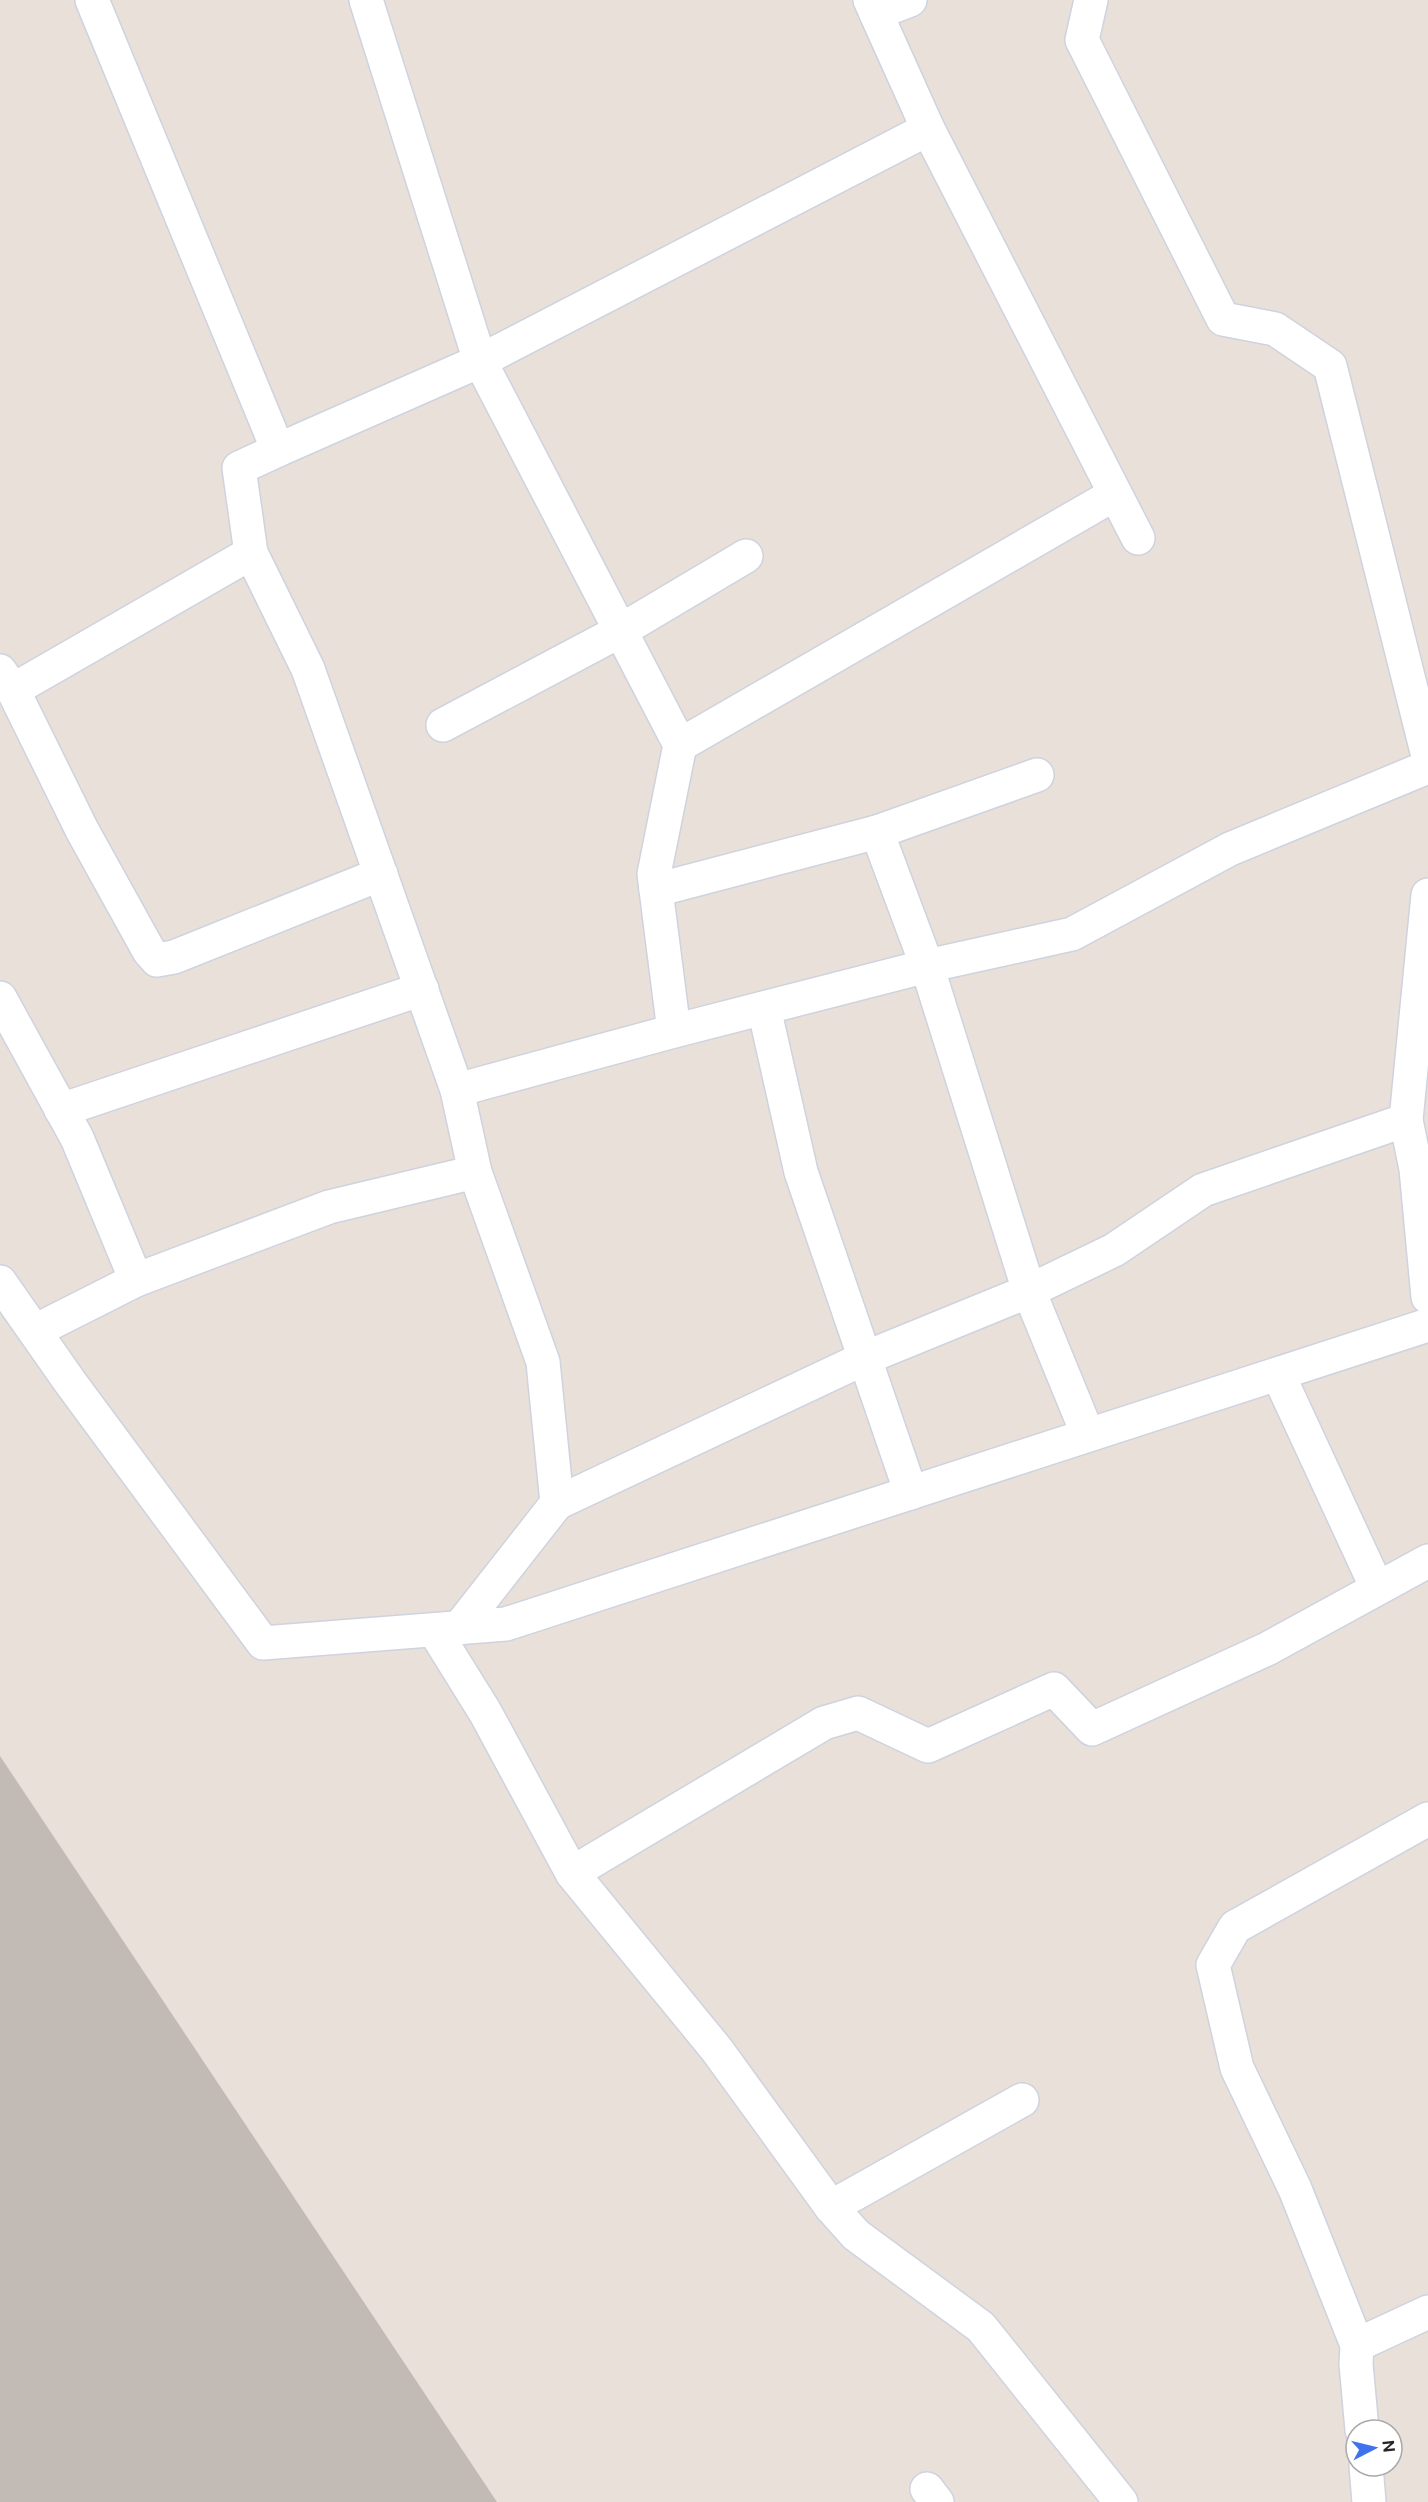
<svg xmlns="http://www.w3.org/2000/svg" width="1428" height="2502" font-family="'Public Sans',sans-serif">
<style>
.building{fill:#c1bab5}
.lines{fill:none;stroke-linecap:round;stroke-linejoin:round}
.minor-casing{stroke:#ced3df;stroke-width:36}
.minor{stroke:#fff;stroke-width:33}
</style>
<rect width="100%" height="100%" fill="#e9e0d9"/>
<polygon class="building" points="0,1756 497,2502 0,2502"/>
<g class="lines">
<g class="minor-casing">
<g id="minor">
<polyline points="92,0 278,450 239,468 251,553 308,669 457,1090 475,1172 543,1362 557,1503 459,1628"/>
<polyline points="366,0 480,361 680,745 654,874 674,1031"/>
<polyline points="870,0 928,129 1138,538"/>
<polyline points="1091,0 1082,40 1223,319 1275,329 1330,366 1428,756"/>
<polyline points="876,13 910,0"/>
<polyline points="278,450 480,361 928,129"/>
<polyline points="0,671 13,690 82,830 149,951 157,960 174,957 381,874"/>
<polyline points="13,690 251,553"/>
<polyline points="443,725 620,631 746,556"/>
<polyline points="680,745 1115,494"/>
<polyline points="877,832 927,966 1029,1291 1088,1435"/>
<polyline points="656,890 877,832 1037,775"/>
<polyline points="1428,895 1406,1120 1416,1169 1428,1297"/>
<polyline points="0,998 77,1138 136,1280"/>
<polyline points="764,1008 801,1172 911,1493"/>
<polyline points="457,1090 674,1031 927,966 1072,934 1230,849 1428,767"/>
<polyline points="61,1110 422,989"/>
<polyline points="0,1282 70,1382 263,1643 506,1624 1428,1325"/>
<polyline points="35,1331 136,1280 329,1207 475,1172"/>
<polyline points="1278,1374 1377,1588"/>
<polyline points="557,1503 865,1358 1029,1291 1114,1250 1203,1190 1406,1120"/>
<polyline points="434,1630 485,1712 572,1873 717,2050 831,2207 856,2235 981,2327 1121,2502"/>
<polyline points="572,1873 824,1723 858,1713 928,1746 1054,1689 1092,1729 1267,1649 1428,1561"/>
<polyline points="831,2207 1022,2100"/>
<polyline points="1357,2345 1428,2312"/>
<polyline points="1362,2430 1356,2364 1357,2345 1295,2189 1237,2068 1213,1965 1235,1927 1428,1819"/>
<polyline points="1366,2466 1369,2502"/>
<polyline points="927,2489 937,2502"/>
</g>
</g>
<use href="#minor" class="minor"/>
</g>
<g transform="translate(1374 2448) rotate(83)"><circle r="28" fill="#ffffff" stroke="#a9a9a9" stroke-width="1.5"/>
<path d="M0-4.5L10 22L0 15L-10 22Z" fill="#4172ed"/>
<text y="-9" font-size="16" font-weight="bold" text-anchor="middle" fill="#272727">N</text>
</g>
</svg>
